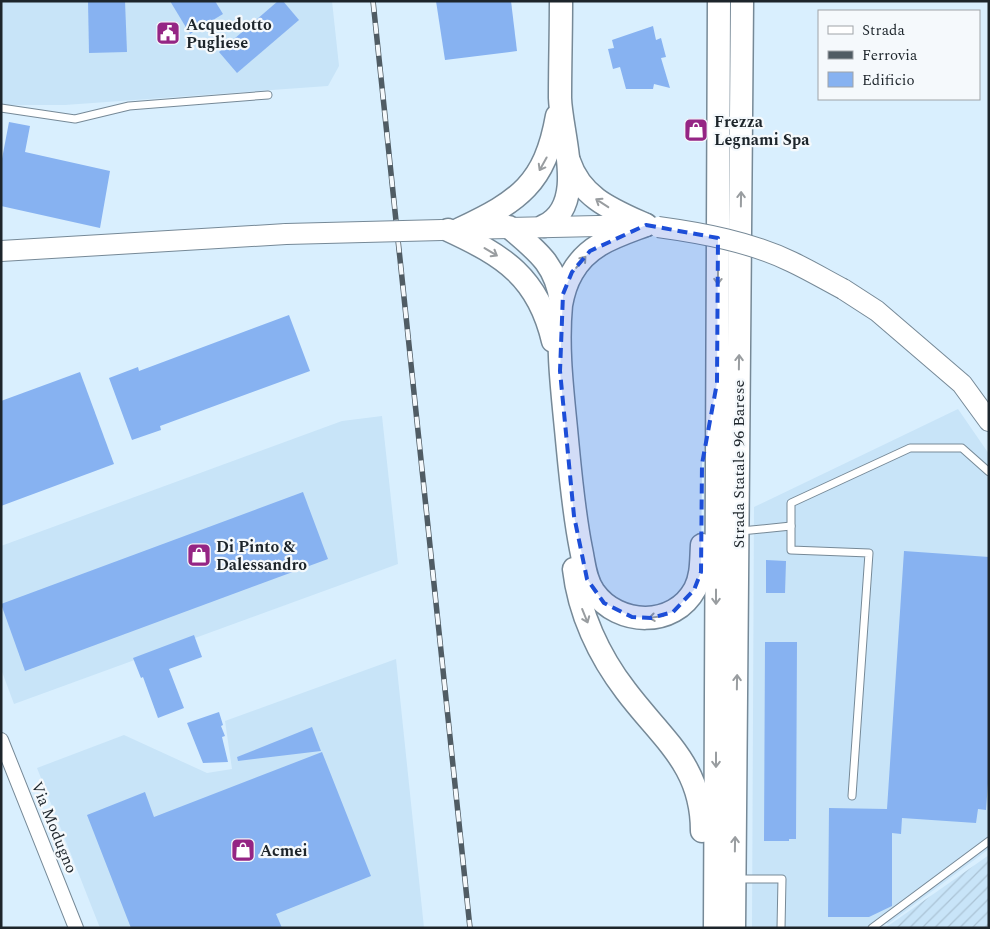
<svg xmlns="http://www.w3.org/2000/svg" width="990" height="929" font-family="Spectral,serif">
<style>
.built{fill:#c8e4f8}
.industrial{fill:url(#industrial-furrows)}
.building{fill:#87b2f1}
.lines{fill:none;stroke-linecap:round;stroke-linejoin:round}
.lane-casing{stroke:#768997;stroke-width:9}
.street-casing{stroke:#768997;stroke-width:16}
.secondary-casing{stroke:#768997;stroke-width:22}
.primary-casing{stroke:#768997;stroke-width:25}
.lane{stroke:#fff;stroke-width:7}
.street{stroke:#fff;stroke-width:14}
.secondary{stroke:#fff;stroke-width:20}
.primary{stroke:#fff;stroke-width:22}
.rail-casing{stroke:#505c64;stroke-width:5.5}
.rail{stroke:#f5f9fc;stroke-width:4;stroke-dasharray:11;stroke-linecap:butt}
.secondary-bridge-casing{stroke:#768997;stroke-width:22;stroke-linecap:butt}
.secondary-bridge{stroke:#fff;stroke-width:20}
.oneway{stroke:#999da0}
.marked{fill:#1d4ed8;fill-opacity:0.2;stroke:#1d4ed8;stroke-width:4;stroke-dasharray:10 6;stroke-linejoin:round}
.labels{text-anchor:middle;stroke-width:4.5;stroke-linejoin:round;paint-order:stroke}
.poi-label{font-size:16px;font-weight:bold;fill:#1d252b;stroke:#f5f9fc;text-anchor:start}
.street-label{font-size:16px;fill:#1d252b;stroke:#f5f9fc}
</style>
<defs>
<pattern id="industrial-furrows" width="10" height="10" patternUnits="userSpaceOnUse" patternTransform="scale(1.25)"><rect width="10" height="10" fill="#c8e4f8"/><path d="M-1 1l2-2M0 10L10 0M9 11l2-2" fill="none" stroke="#abc3d5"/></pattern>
</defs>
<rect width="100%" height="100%" fill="#d9effe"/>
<g class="built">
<polygon points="1,1 332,1 339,66 328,86 65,105 8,105 1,103"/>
<polygon points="958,409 989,454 989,849 888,924 885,922 878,928 752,928 754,507"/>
<polygon points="382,416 398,564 14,704 1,669 1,546 342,421"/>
<polygon points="396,659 424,928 100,928 37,768 124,735 207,773 232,769 225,721"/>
</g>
<polygon class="industrial" points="989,855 989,928 885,928"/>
<g class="building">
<polygon points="88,1 125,1 127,52 89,53"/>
<polygon points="170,1 215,1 223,14 190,34"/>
<polygon points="278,1 283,1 299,20 237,73 219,52"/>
<polygon points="436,1 511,1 517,51 445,60"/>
<polygon points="653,26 656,40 661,38 666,57 661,58 670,88 654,84 653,89 626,89 620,67 613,69 608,49 614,48 612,40"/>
<polygon points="9,122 30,126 25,152 110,171 100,228 1,206 1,164"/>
<polygon points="289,315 310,371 160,426 161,430 132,440 109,378 138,367 139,371"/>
<polygon points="80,372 114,464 1,506 1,401"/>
<polygon points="303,492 328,559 25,671 1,604"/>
<polygon points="904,551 989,557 989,770 986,810 978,809 976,823 902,818 901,834 892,833 892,906 869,917 828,917 829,808 887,809"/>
<polygon points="766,560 786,561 785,593 766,593"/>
<polygon points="194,635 202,657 169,669 184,708 158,718 143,677 141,678 133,658"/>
<polygon points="765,642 797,642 796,839 789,839 789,841 764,841"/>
<polygon points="219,712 223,725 221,726 225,736 222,737 228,762 203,763 187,723"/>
<polygon points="312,727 321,751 238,761 237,757"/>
<polygon points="322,752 371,876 276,914 282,928 131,928 87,815 145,792 154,817"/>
</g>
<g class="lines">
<g class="lane-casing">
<g id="lane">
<polyline points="1,108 75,119 129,106 268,95"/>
<polyline points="741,531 791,526"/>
<polyline points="852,796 869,553 791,550 791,503 910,448 962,448 989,472"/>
<polyline points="736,879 782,879 781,928"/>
<polyline points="872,928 989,841"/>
</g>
</g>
<g class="street-casing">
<polyline id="street" points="1,740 76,928"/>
</g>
<g class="secondary-casing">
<g id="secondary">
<polyline points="459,229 643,225"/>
<polyline points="1,251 286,234"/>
<polyline points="843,289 877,311 962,384 989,421"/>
</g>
</g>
<g class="primary-casing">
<g id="primary">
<path d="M569,161C581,198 613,210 646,225"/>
<path d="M646,225C617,236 588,244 572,273C566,283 563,294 561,305C557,346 562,388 566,429C570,470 573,509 581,549C584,563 585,580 594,592C618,626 674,628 695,589C702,575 701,561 702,545"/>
<path d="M544,226C588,206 561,134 560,98C560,66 561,33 561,1"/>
<path d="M509,227C537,251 556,264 561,302"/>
<path d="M460,229C519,201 545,184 557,116"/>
<path d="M448,230C504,256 538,277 553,341"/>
<path d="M574,569C579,613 599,656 626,691C662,739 702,765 702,831"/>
<polyline points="715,928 719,1"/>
<polyline points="734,928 742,1"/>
</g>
</g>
<use href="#lane" class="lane"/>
<use href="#street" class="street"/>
<use href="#secondary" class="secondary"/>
<use href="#primary" class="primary"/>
<g class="rail-casing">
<polyline id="rail" points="373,1 470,928"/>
</g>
<use href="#rail" class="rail"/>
<g class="secondary-bridge-casing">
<g id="secondary-bridge">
<path d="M658,227C702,233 751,242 792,262C809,270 826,280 843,289"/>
<polyline points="286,234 442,230"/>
</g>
</g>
<use href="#secondary-bridge" class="secondary-bridge"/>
</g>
<defs><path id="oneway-shaft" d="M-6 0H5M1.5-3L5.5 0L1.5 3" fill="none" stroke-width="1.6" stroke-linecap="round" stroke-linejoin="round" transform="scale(1.25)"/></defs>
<g class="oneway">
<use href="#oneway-shaft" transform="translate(543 164) rotate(119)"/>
<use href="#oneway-shaft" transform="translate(741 199) rotate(-89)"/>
<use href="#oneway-shaft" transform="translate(602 203) rotate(-147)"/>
<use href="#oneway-shaft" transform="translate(491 252) rotate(31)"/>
<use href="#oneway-shaft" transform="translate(581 262) rotate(-50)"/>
<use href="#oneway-shaft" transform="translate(718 277) rotate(91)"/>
<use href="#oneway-shaft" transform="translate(739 362) rotate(-89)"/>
<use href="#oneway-shaft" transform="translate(716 597) rotate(90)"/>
<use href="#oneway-shaft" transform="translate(585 616) rotate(68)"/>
<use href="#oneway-shaft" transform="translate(656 617) rotate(172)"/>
<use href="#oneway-shaft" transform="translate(737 682) rotate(-89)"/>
<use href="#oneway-shaft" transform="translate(716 760) rotate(90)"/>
<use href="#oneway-shaft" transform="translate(735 844) rotate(-89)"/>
</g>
<path class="marked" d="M646,225L718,238L717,383L702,464L701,572L694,590L673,612L651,618L632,617L604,603L587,579L574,516L560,371L563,294L572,272L590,251Z"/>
<defs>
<g id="civic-square" transform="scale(1.25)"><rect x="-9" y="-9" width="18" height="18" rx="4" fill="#952584" stroke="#f5f9fc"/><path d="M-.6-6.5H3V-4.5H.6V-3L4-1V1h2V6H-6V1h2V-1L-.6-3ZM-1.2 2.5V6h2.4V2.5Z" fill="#fff"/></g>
<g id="shop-square" transform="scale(1.25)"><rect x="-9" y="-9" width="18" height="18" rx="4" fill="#952584" stroke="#f5f9fc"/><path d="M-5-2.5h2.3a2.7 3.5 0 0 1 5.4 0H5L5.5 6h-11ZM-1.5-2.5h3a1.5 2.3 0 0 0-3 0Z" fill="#fff"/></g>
</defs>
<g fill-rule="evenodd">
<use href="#civic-square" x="168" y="33"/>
<use href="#shop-square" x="696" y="130"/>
<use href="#shop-square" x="199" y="555"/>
<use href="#shop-square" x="243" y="850"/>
</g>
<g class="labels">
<g class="poi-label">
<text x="186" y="30">Acquedotto<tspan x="186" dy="18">Pugliese</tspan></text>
<text x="714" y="127">Frezza<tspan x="714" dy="18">Legnami Spa</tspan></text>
<text x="216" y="552">Di Pinto &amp;<tspan x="216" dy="18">Dalessandro</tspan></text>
<text x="260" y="856">Acmei</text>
</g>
<g class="street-label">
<text transform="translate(738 464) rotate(-90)" y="6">Strada Statale 96 Barese</text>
<text transform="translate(55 827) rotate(68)" y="6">Via Modugno</text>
</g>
</g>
<rect width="990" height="929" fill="none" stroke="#1d252b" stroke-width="5"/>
<rect x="818" y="10" width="162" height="90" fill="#f5f9fc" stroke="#9fa4a8"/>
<rect x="828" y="26" width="25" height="8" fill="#ffffff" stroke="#9fa4a8"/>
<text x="862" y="35" font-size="15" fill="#1d252b">Strada</text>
<rect x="828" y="51" width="25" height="8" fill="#505c64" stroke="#9fa4a8"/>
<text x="862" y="60" font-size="15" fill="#1d252b">Ferrovia</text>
<rect x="828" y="72" width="25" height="15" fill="#87b2f1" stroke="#9fa4a8"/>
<text x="862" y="85" font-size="15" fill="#1d252b">Edificio</text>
</svg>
